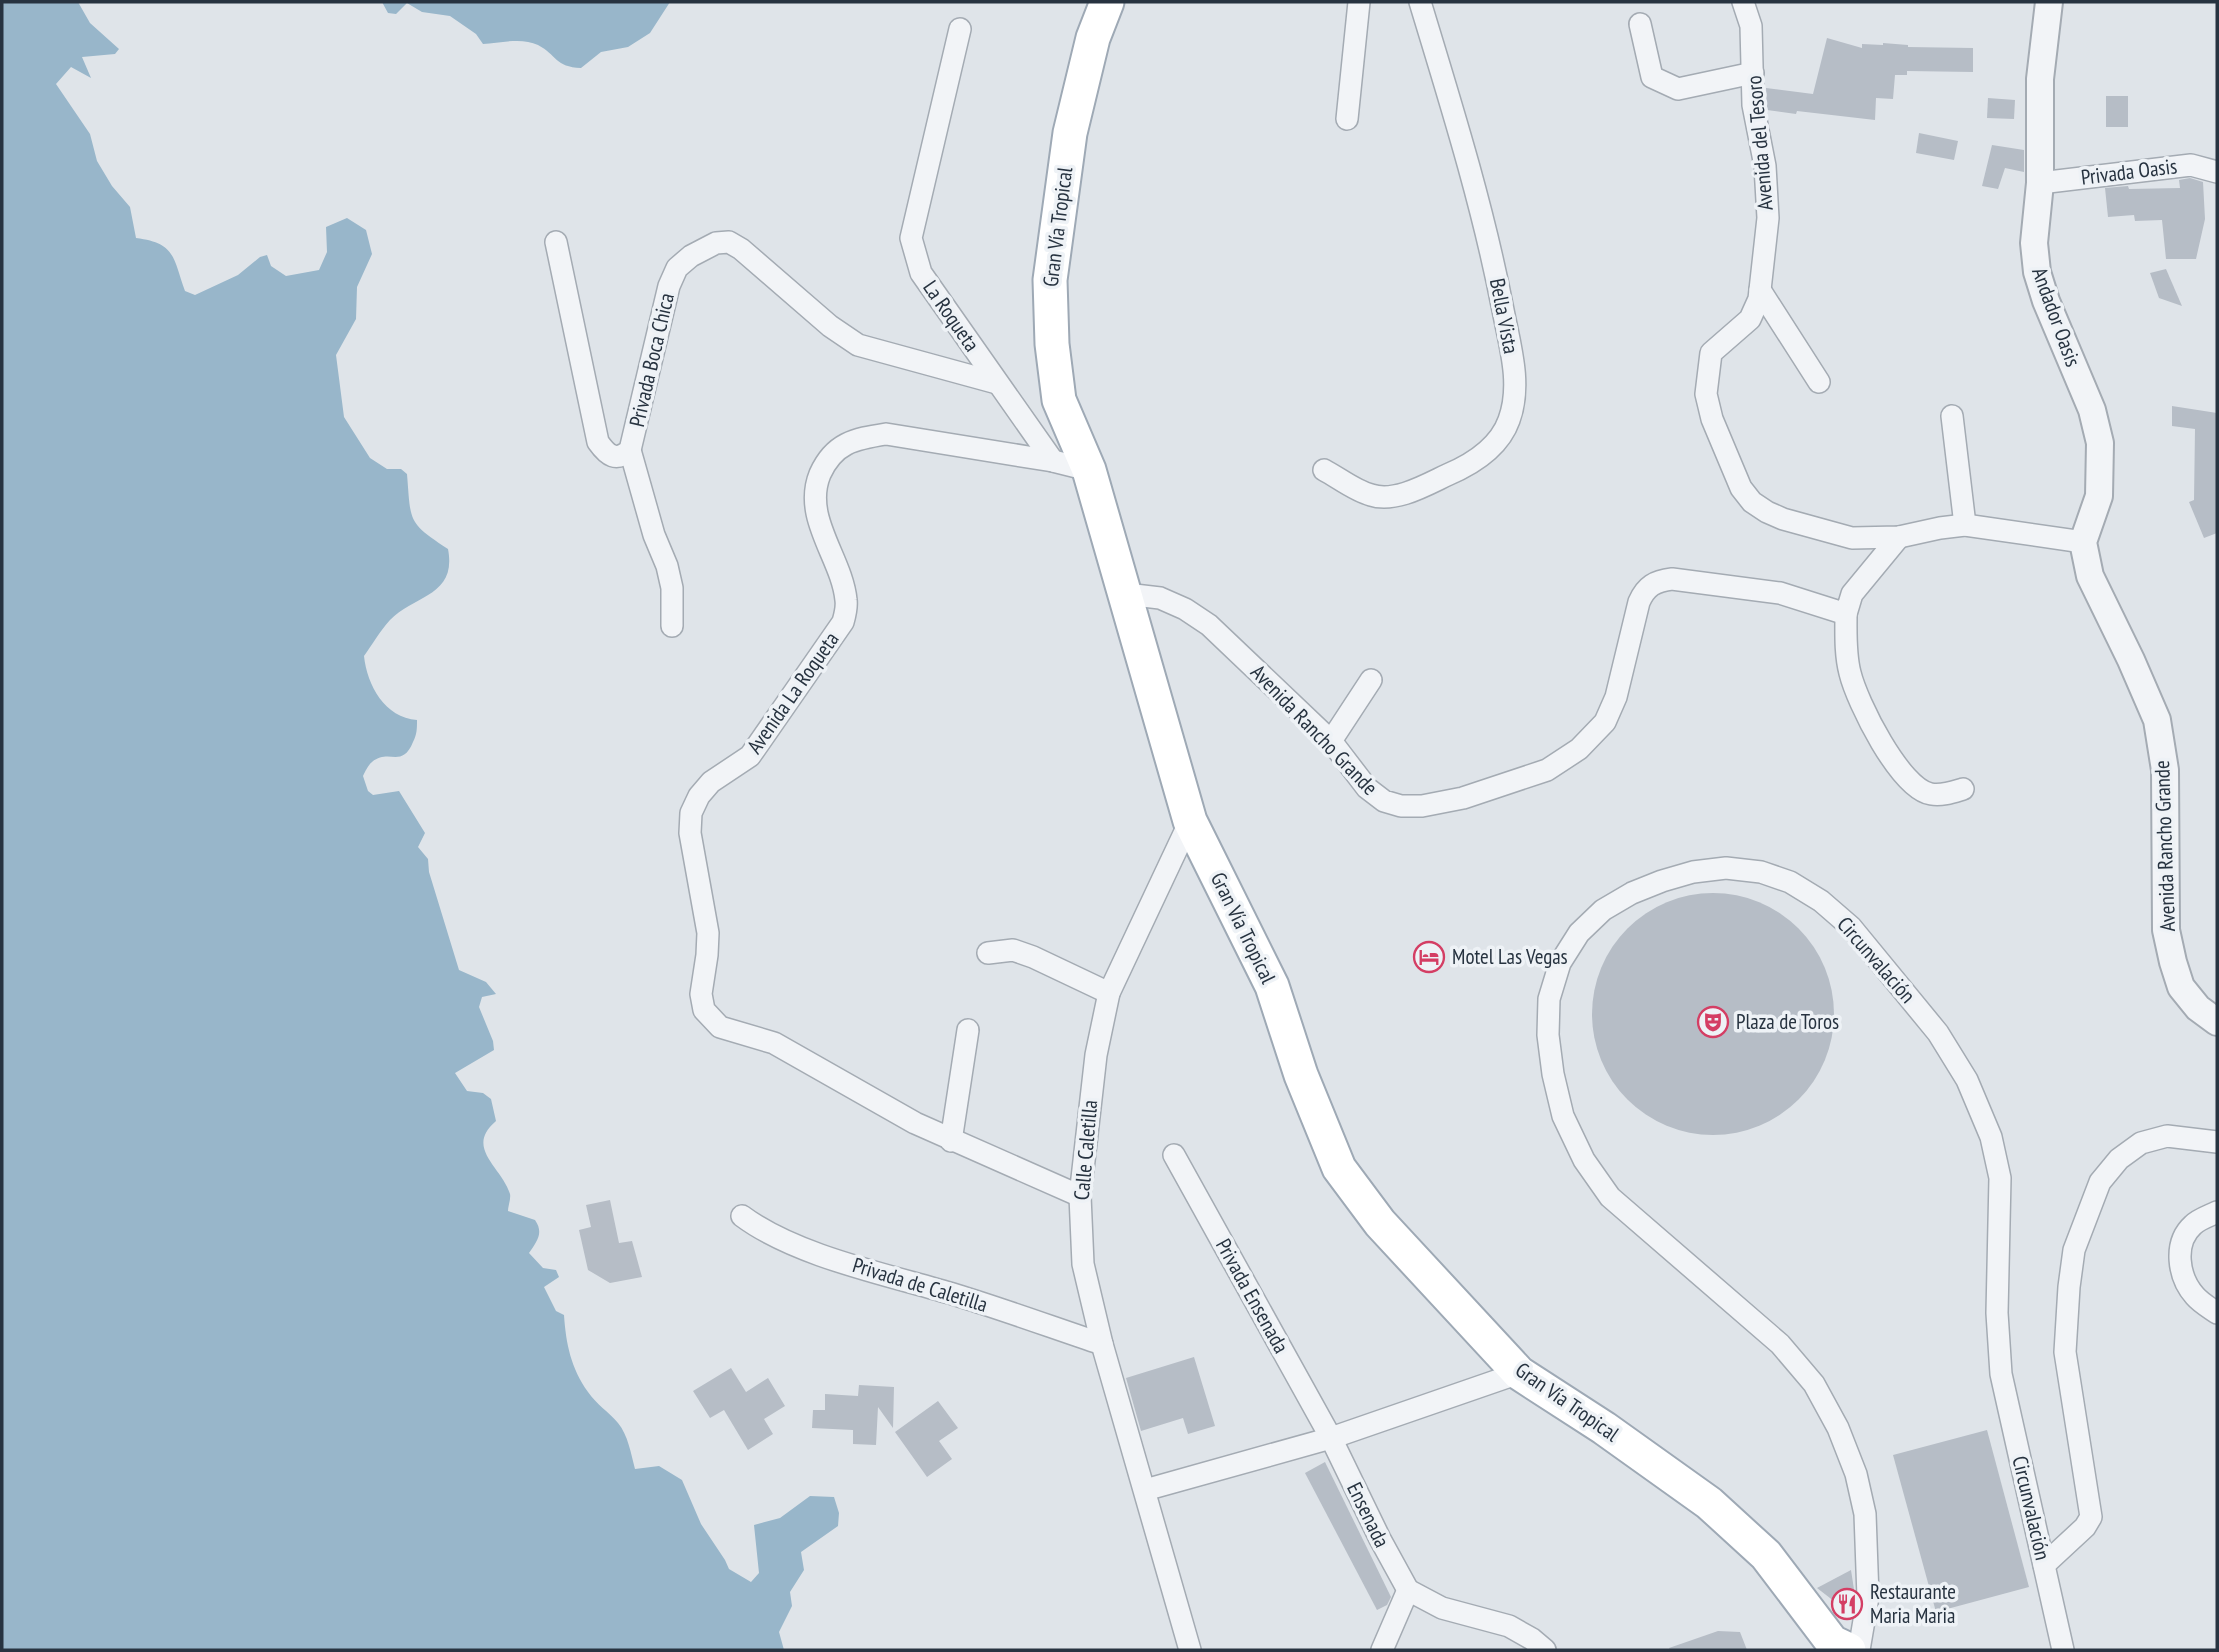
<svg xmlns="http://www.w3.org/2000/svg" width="2219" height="1652" font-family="'PT Sans Narrow',sans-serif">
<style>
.water{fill:#98b6ca}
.building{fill:#b6bdc6}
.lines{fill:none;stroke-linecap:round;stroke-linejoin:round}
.minor-casing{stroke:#a4abb3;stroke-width:24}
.tertiary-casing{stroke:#a4abb3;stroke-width:30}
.primary-casing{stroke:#9ea9b5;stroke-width:37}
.minor{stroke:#f2f4f7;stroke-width:21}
.tertiary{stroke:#f2f4f7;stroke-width:26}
.primary{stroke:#fff;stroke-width:33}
.labels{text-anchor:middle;stroke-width:7;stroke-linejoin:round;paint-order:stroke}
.street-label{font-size:21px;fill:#273340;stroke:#eef2f6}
.poi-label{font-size:21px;fill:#273340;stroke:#eef2f6;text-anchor:start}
</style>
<rect width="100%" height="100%" fill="#dfe4e9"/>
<g class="water">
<path d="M2,2H78L90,23L119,49L115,54L82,57L91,78L71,67L56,84L90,134L97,161L112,186L130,207L136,238C176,243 173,258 185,291L195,295L238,275L260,257L267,255L271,266L286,276L319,270L327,252L326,227L347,218L366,230L372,254L357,287L356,319L336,355L344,417L370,458L387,469H401L407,474C411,522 407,522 448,549C457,596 415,595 390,620C380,631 372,645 364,656C367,685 385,718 417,720C417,729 417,734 413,742C402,769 389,748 372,762C368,765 365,772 363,776L368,791L373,795L399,791L425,833L418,847L428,859L429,872L459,970L486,982L496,994L482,997L479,1007L493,1041L494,1050L455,1073L467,1091L483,1093L491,1099L496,1121C464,1148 502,1167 510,1194C511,1199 508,1206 508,1211L535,1220C544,1233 537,1241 529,1253L543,1268L556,1270L559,1277L544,1287L556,1311L564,1315C566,1344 571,1368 588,1392C596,1404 609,1412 618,1423C628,1435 631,1454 635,1469L659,1466L682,1480L701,1524L725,1560L729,1569L751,1582L759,1573L754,1525L780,1518L810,1496L834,1497L839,1513L838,1526L801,1552L804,1570L790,1592L792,1606L779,1632L784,1650H2Z"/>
<path d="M382,2H670L650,33L628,47L601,52L581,68C555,67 557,55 538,45C522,37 500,43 483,44L476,34L450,16L422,12L407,3L396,14L388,13Z"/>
</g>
<g class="building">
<polygon points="1827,38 1862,48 1862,44 1883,45 1883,43 1908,45 1908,47 1973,48 1973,72 1907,71 1907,75 1895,75 1893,99 1876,98 1875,120 1797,111 1796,114 1767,110 1766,88 1813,94"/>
<rect x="2106" y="96" width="22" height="31"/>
<polygon points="1988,98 2015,100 2014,119 1987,118"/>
<polygon points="1919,133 1958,141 1954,160 1916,153"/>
<polygon points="1992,145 2024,150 2024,172 2005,168 1998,189 1982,186"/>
<polygon points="2190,178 2203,182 2205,219 2196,259 2166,259 2162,220 2135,221 2134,215 2108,217 2105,188 2128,186 2129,189 2180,188 2179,180"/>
<polygon points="2166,269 2182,306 2159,298 2150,273"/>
<polygon points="2172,406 2217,413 2217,533 2204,538 2189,502 2194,500 2195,429 2172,426"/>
<circle cx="1713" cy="1014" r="121"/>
<polygon points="610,1200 619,1243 632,1241 642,1277 610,1283 588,1270 579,1230 591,1227 586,1205"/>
<polygon points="1194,1357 1215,1426 1188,1434 1183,1418 1141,1431 1126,1378"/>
<polygon points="731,1368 746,1392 768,1378 785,1406 764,1419 773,1434 748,1450 724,1410 710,1418 693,1391"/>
<polygon points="859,1385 894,1387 893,1428 878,1407 876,1445 853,1444 853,1430 812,1428 813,1410 825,1410 825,1394 858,1396"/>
<polygon points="938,1401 958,1428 939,1441 952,1459 927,1477 895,1432"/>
<polygon points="1987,1430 2029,1587 1936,1612 1893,1455"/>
<polygon points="1325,1462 1391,1597 1387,1605 1377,1610 1305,1473"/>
<polygon points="1851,1570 1855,1596 1852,1615 1817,1588"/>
<polygon points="1718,1631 1740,1632 1747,1650 1670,1650 1669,1648"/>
</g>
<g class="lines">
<g class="minor-casing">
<g id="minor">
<polyline points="1743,2 1751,26 1753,105 1765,166 1768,218 1759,299 1750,319 1711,353 1706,394 1712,419 1741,488 1752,502 1767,512 1783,519 1852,538 1899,537 1940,528 1965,525 2083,542"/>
<polyline points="1640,24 1652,77 1678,89 1753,73"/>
<polyline points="960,29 911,238 921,273 1053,461"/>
<polyline points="1347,119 1359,2"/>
<polyline points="2040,183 2191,165 2217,172"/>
<path d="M556,242L598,442C608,456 616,462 630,450L669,286L677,268L691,256L716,243L729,242L741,249L830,326L858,345L997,383"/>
<polyline points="1760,290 1819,382"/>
<polyline points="1952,416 1965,525"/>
<polyline points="630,450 654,535 667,566 672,588 672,626"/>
<path d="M1324,470C1339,478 1355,491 1371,495C1395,503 1426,485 1447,475C1473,464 1499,448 1509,420C1522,385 1510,346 1503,310C1483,206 1451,104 1420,2"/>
<path d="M1126,594L1160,598L1185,609L1209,625L1331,741L1367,788L1384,801L1401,806H1422L1463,798L1547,770L1579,749L1605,722L1616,697L1639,602C1646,586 1655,581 1672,579L1780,593L1846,614L1852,594L1899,537"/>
<path d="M1846,614C1846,633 1845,654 1850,673C1857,702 1900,789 1931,794C1942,796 1953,792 1963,789"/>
<polyline points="1331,741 1371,680"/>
<polyline points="1190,821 1109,993 1096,1055 1080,1196 1083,1264 1102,1344 1190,1650"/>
<polyline points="988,953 1013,950 1033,957 1109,993"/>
<polyline points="951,1141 968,1030"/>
<polyline points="1174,1155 1331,1438 1380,1539 1408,1590 1442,1608 1509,1626 1532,1639 1545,1650"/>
<path d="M1080,1196L915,1123L774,1043L720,1027L704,1010L701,994L707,955L708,933L690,833L691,813L699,796L711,782L750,756L843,622C845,615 847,607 846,600C842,558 802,518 820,474C834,443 854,439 886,434L1053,461L1089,470"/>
<path d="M2217,1212C2209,1216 2199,1219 2193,1225C2173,1243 2178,1277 2195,1296C2201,1303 2210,1308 2217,1313"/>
<path d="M742,1216C797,1257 890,1275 956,1295C1005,1310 1054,1328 1102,1344"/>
<polyline points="1145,1490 1331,1438 1519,1373"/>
<polyline points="2044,1565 2085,1527 2091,1517 2065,1352 2069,1287 2074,1250 2100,1182 2119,1159 2141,1143 2167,1136 2217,1142"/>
<polyline points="1382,1650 1408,1590"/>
<polyline points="1859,1650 1868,1597 1865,1514 1856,1474 1838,1428 1814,1384 1780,1344 1610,1197 1584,1160 1563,1116 1553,1074 1548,1035 1549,999 1560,963 1579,933 1603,910 1632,893 1662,881 1693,872 1726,868 1761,872 1790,882 1821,901 1851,927 1938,1033 1967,1080 1991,1137 2000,1178 1997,1313 2001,1374 2063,1650"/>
</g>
</g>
<g class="tertiary-casing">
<polyline id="tertiary" points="2049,2 2040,79 2040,183 2034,243 2037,272 2046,301 2092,410 2100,443 2099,496 2083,542 2090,576 2131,660 2157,720 2165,770 2166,930 2173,962 2181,987 2198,1008 2217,1022"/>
</g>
<g class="primary-casing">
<polyline id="primary" points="1107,2 1093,38 1070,133 1050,280 1052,344 1059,400 1089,470 1190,821 1272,986 1301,1075 1339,1168 1380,1223 1519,1373 1604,1428 1709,1503 1766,1555 1832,1642 1849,1650"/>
</g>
<use href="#minor" class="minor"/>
<use href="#tertiary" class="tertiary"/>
<use href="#primary" class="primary"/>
</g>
<defs>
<g id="hotel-ring" transform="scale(1.575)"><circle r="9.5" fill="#eef2f6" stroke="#d43e64" stroke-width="1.5"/><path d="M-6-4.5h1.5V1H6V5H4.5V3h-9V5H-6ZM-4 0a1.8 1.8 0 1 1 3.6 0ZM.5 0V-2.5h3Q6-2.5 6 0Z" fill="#d43e64"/></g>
<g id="theatre-ring" transform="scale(1.575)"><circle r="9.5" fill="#eef2f6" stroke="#d43e64" stroke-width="1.5"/><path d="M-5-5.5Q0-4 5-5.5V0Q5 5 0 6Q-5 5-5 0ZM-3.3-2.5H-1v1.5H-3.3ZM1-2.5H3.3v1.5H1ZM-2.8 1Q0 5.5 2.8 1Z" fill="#d43e64"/></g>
<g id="restaurant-ring" transform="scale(1.575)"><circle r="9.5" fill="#eef2f6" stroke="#d43e64" stroke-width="1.5"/><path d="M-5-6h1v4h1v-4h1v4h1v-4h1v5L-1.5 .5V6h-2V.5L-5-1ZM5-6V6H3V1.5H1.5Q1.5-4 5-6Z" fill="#d43e64"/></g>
</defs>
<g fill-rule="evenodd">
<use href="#hotel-ring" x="1429" y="957"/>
<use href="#theatre-ring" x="1713" y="1022"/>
<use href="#restaurant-ring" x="1847" y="1604"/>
</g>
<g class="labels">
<g class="street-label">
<text transform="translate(1760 143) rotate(-95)" y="7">Avenida del Tesoro</text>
<text transform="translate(2129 172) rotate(-7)" y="7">Privada Oasis</text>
<text transform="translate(1058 227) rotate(-83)" y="7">Gran Vía Tropical</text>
<text transform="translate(951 316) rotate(55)" y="7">La Roqueta</text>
<text transform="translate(1504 316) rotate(79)" y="7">Bella Vista</text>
<text transform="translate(2056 317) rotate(70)" y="7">Andador Oasis</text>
<text transform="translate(652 360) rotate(-77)" y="7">Privada Boca Chica</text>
<text transform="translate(793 693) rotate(-55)" y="7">Avenida La Roqueta</text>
<text transform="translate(1314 730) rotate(46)" y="7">Avenida Rancho Grande</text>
<text transform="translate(2165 846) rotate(-92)" y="7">Avenida Rancho Grande</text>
<text transform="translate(1243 928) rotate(64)" y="7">Gran Vía Tropical</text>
<text transform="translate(1876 960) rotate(49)" y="7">Circunvalación</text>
<text transform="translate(1086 1150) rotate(-85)" y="7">Calle Caletilla</text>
<text transform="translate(920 1285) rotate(17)" y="7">Privada de Caletilla</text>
<text transform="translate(1252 1296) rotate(61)" y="7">Privada Ensenada</text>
<text transform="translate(1567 1402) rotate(35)" y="7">Gran Vía Tropical</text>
<text transform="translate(2031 1508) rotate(77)" y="7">Circunvalación</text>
<text transform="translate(1368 1515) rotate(64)" y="7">Ensenada</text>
</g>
<g class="poi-label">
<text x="1452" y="964">Motel Las Vegas</text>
<text x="1736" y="1029">Plaza de Toros</text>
<text x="1870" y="1599">Restaurante<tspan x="1870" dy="24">Maria Maria</tspan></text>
</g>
</g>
<rect width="2219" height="1652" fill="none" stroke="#273340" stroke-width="7"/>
</svg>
